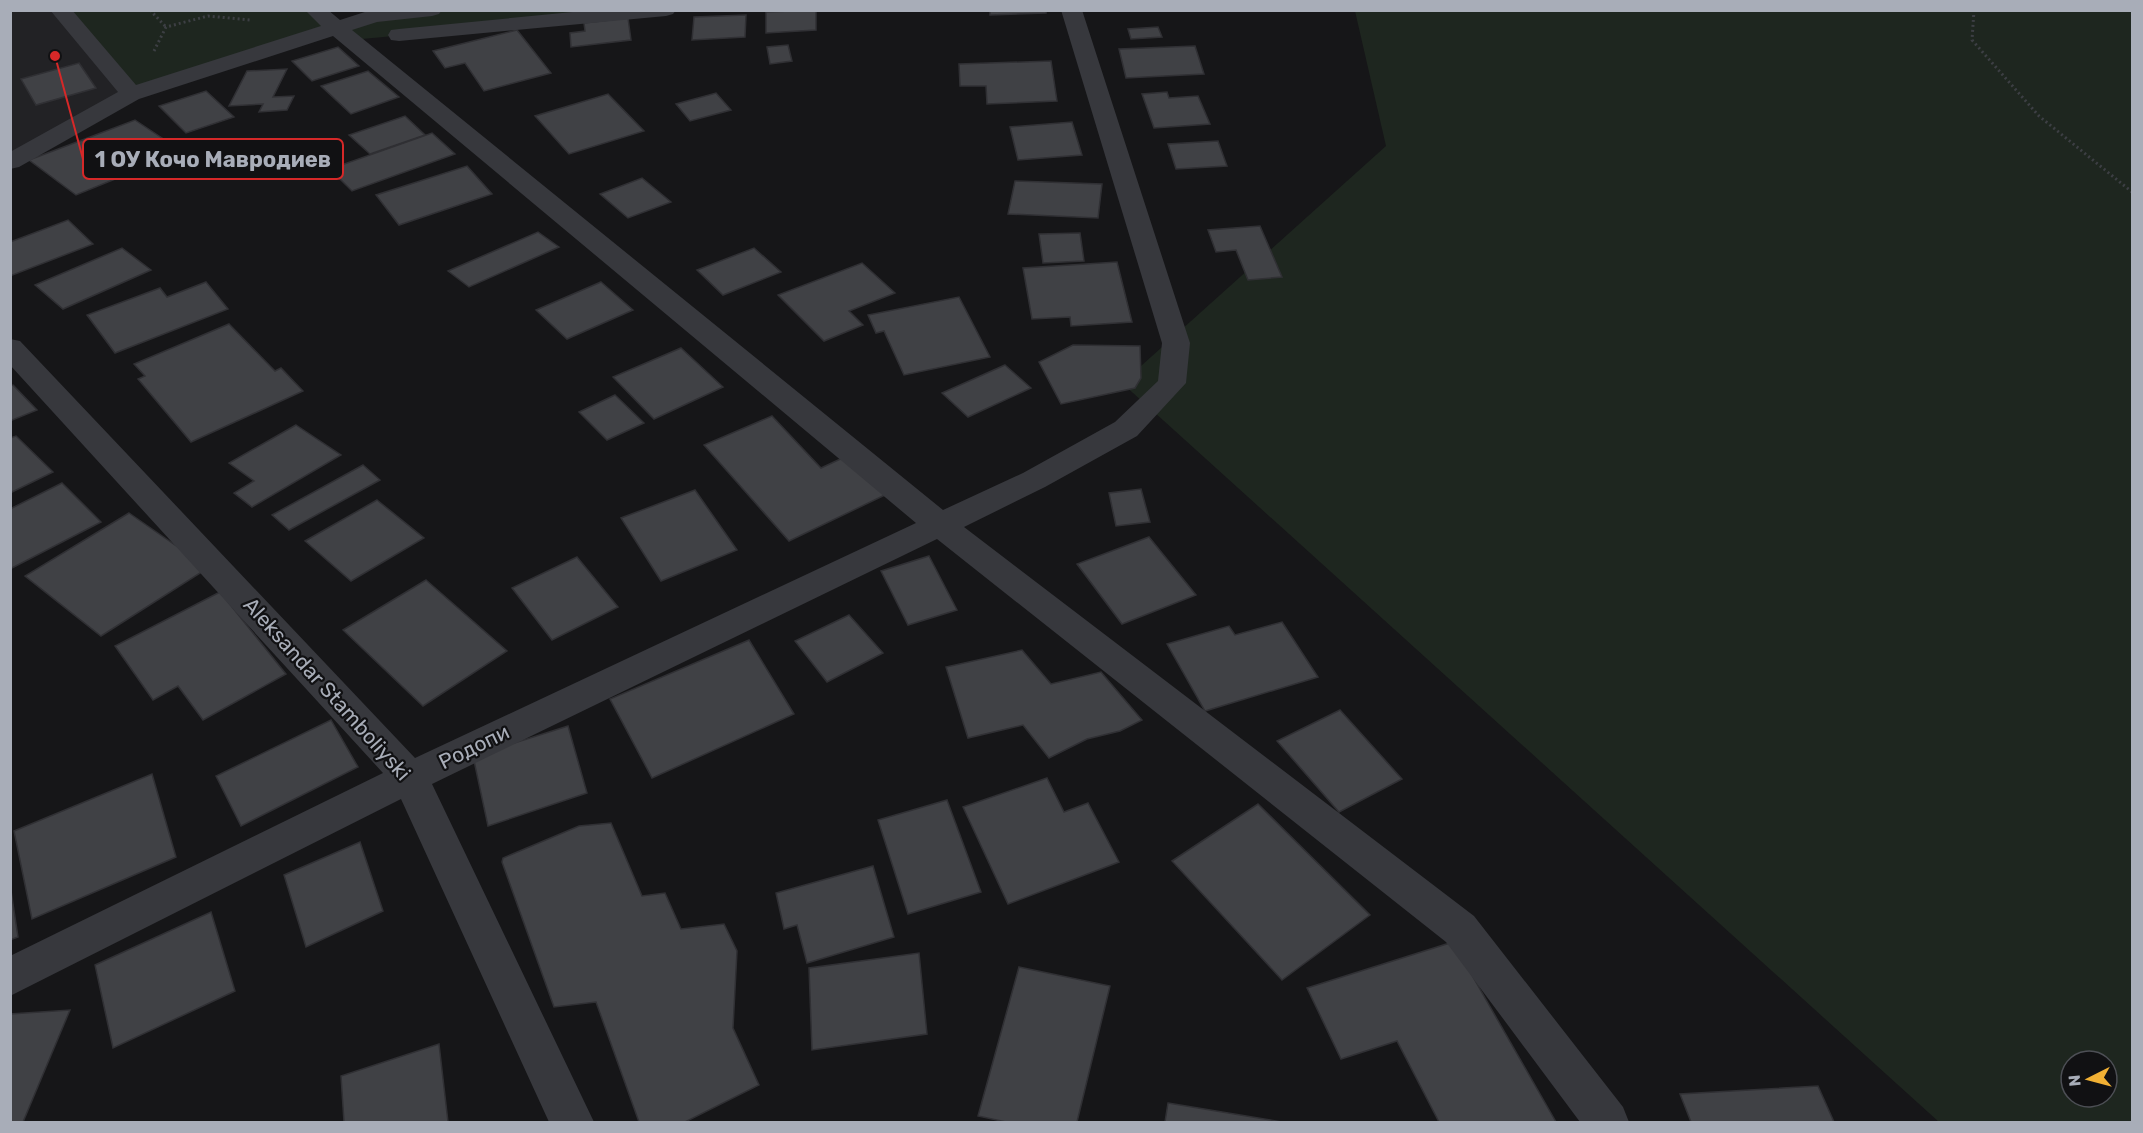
<svg xmlns="http://www.w3.org/2000/svg" width="2143" height="1133" font-family="Rubik,sans-serif">
<style>
.built{fill:#222225}
.green{fill:#1e261f;fill-rule:evenodd}
.building{fill:#404145;stroke:#303034;stroke-width:1.5}
.lines{fill:none;stroke-linecap:round;stroke-linejoin:round}
.path{stroke:#3d3f44;stroke-width:3;stroke-dasharray:2 3;stroke-linecap:butt}
.minor{fill:#37383d;fill-rule:evenodd}
.labels{text-anchor:middle;stroke-width:4.5;stroke-linejoin:round;paint-order:stroke}
.street-label{font-size:21px;fill:#a8adb8;stroke:#111113}
.leader{fill:none;stroke:#d62828;stroke-width:2}
.callout-dot{fill:#d62828;stroke:#111113;stroke-width:2}
.callout{fill:#111113;stroke:#d62828;stroke-width:2}
.callout-label{font-size:22px;text-anchor:middle;font-weight:bold;fill:#a8adb8}
</style>
<rect width="100%" height="100%" fill="#161618"/>
<polygon class="built" points="11,11 60,11 131,94 11,162"/>
<g class="green">
<polygon points="60,11 315,11 338,29 432,11 666,11 351,40 337,29 131,94"/>
<path d="M1355,11H2132V1122H1939L1122,383L1386,146ZM2071,1061H2107V1097H2071Z"/>
</g>
<g class="building">
<polygon points="816,10 816,30 766,33 766,12"/>
<polygon points="990,10 1046,10 1046,13 990,15"/>
<polygon points="746,15 745,37 692,40 694,17"/>
<polygon points="628,18 631,40 571,47 570,33 585,31 584,23"/>
<polygon points="1158,27 1162,37 1131,39 1128,29"/>
<polygon points="517,30 551,73 484,91 465,63 445,68 433,51"/>
<polygon points="788,45 792,61 770,64 767,47"/>
<polygon points="1195,46 1204,74 1126,78 1119,49"/>
<polygon points="338,47 359,66 312,81 292,61"/>
<polygon points="1051,61 1057,101 987,104 986,86 960,86 959,64"/>
<polygon points="79,63 96,88 36,105 21,79"/>
<polygon points="287,69 273,97 294,96 287,110 259,112 263,104 229,106 247,71"/>
<polygon points="368,71 399,97 351,114 321,86"/>
<polygon points="206,91 234,117 186,133 159,106"/>
<polygon points="1167,92 1169,98 1198,96 1210,124 1154,128 1142,94"/>
<polygon points="716,93 731,110 690,121 676,104"/>
<polygon points="608,94 644,131 569,154 535,116"/>
<polygon points="405,116 425,135 370,154 349,135"/>
<polygon points="135,120 165,140 108,163 125,175 76,195 29,160"/>
<polygon points="1072,122 1082,155 1018,160 1010,127"/>
<polygon points="432,133 455,154 352,191 330,169"/>
<polygon points="1218,141 1227,166 1176,169 1168,144"/>
<polygon points="467,166 492,194 399,225 376,195"/>
<polygon points="642,178 671,202 628,218 600,194"/>
<polygon points="1015,181 1102,184 1098,218 1008,214"/>
<polygon points="68,220 93,244 10,276 10,242"/>
<polygon points="1260,226 1282,277 1248,280 1236,250 1216,252 1208,230"/>
<polygon points="538,232 559,247 469,287 448,271"/>
<polygon points="1080,233 1084,261 1043,263 1039,234"/>
<polygon points="122,248 151,270 63,309 35,285"/>
<polygon points="754,248 781,272 723,295 697,270"/>
<polygon points="1117,262 1132,322 1071,326 1070,317 1032,319 1023,268"/>
<polygon points="862,263 895,293 849,311 863,325 824,341 778,295"/>
<polygon points="206,282 228,309 115,353 87,315 160,288 167,297"/>
<polygon points="601,282 633,310 567,339 536,310"/>
<polygon points="959,297 990,357 904,375 884,331 876,333 868,315"/>
<polygon points="229,324 275,371 281,368 303,391 191,442 138,379 145,376 134,364"/>
<polygon points="1073,345 1140,346 1141,378 1135,388 1061,404 1039,362"/>
<polygon points="681,348 723,387 654,419 613,377"/>
<polygon points="1005,365 1031,388 968,417 942,393"/>
<polygon points="13,385 37,410 10,421 10,386"/>
<polygon points="615,395 644,423 607,440 579,412"/>
<polygon points="772,416 821,468 849,455 887,494 789,541 704,445"/>
<polygon points="296,425 341,455 252,507 234,493 254,481 229,463"/>
<polygon points="16,436 53,472 10,493 10,438"/>
<polygon points="363,465 380,480 289,530 272,515"/>
<polygon points="62,483 101,522 10,569 10,509"/>
<polygon points="1141,489 1150,522 1116,526 1109,493"/>
<polygon points="695,490 737,550 661,581 621,518"/>
<polygon points="377,500 424,538 351,581 305,541"/>
<polygon points="129,513 208,568 101,636 25,576"/>
<polygon points="1149,537 1196,595 1122,624 1077,564"/>
<polygon points="929,556 957,610 908,625 881,571"/>
<polygon points="577,557 618,607 552,640 512,588"/>
<polygon points="426,580 507,651 423,706 343,630"/>
<polygon points="220,592 286,674 203,720 178,686 153,700 115,646"/>
<polygon points="849,615 883,653 827,682 795,641"/>
<polygon points="1282,622 1318,677 1205,711 1167,644 1229,626 1235,635"/>
<polygon points="749,640 794,714 652,778 610,699"/>
<polygon points="1022,650 1051,684 1101,672 1142,720 1120,731 1087,739 1049,758 1023,725 968,738 946,667"/>
<polygon points="1340,710 1402,779 1339,812 1277,741"/>
<polygon points="331,720 358,767 241,826 216,776"/>
<polygon points="568,726 587,793 488,826 473,756"/>
<polygon points="152,774 176,857 32,919 14,831"/>
<polygon points="1047,778 1064,812 1088,803 1119,862 1008,904 963,807"/>
<polygon points="947,800 981,892 908,914 878,820"/>
<polygon points="1258,804 1370,915 1282,980 1172,861"/>
<polygon points="611,823 642,896 665,893 681,929 724,924 737,951 733,1028 759,1085 685,1122 639,1122 596,1002 554,1007 502,862 503,858 579,826"/>
<polygon points="360,842 383,911 306,947 284,875"/>
<polygon points="873,866 894,937 807,963 797,925 784,929 776,893"/>
<polygon points="10,884 18,937 10,940"/>
<polygon points="211,912 235,991 113,1048 95,965"/>
<polygon points="1453,942 1556,1122 1439,1122 1397,1041 1341,1059 1307,988"/>
<polygon points="919,953 927,1034 812,1050 809,968"/>
<polygon points="1019,967 1110,986 1077,1122 1006,1122 978,1116"/>
<polygon points="70,1010 23,1122 10,1122 10,1014"/>
<polygon points="439,1044 448,1122 344,1122 341,1076"/>
<polygon points="1818,1086 1834,1122 1691,1122 1680,1094"/>
<polygon points="1168,1103 1282,1122 1165,1122"/>
</g>
<g class="lines">
<g class="path">
<polyline points="150,10 166,27"/>
<polyline points="1974,10 1972,40 2039,116 2132,192"/>
<polyline points="154,51 166,27 208,16 250,20"/>
</g>
<g class="minor">
<polygon points="50,10 72,10 136,85 321,26 305,10 328,10 340,20 371,10 442,10 439,14 432,16 377,22 352,30 943,510 1023,473 1115,422 1158,381 1162,343 1061,10 1082,10 1190,343 1186,383 1137,436 1045,487 964,527 1474,916 1623,1107 1629,1122 1580,1122 1446,942 937,539 432,784 594,1122 549,1122 401,799 10,996 10,956 383,773 10,365 10,339 20,341 415,758 916,523 333,36 139,99 19,167 10,169 10,152 118,92"/>
<polygon points="593,10 676,10 673,14 666,16 399,41 391,40 388,35 391,30 399,29"/>
</g>
</g>
<g class="labels">
<g class="street-label">
<text transform="translate(327 689) rotate(48)" y="7">Aleksandar Stamboliyski</text>
<text transform="translate(474 747) rotate(-26)" y="7">Родопи</text>
</g>
</g>
<path class="leader" d="M55 56L83 159"/>
<circle class="callout-dot" cx="55" cy="56" r="6"/>
<rect class="callout" x="83" y="139" width="260" height="40" rx="6"/>
<g class="callout-label">
<text x="213" y="167">1 ОУ Кочо Мавродиев</text>
</g>
<rect width="2143" height="1133" fill="none" stroke="#a8adb8" stroke-width="24"/>
<g transform="translate(2089 1079) rotate(264)"><circle r="28" fill="#111113" stroke="#4d4f55" stroke-width="1.5"/>
<path d="M0-4.5L10 22L0 15L-10 22Z" fill="#f2b134"/>
<text y="-9" font-size="16" font-weight="bold" text-anchor="middle" fill="#a8adb8">N</text>
</g>
</svg>
